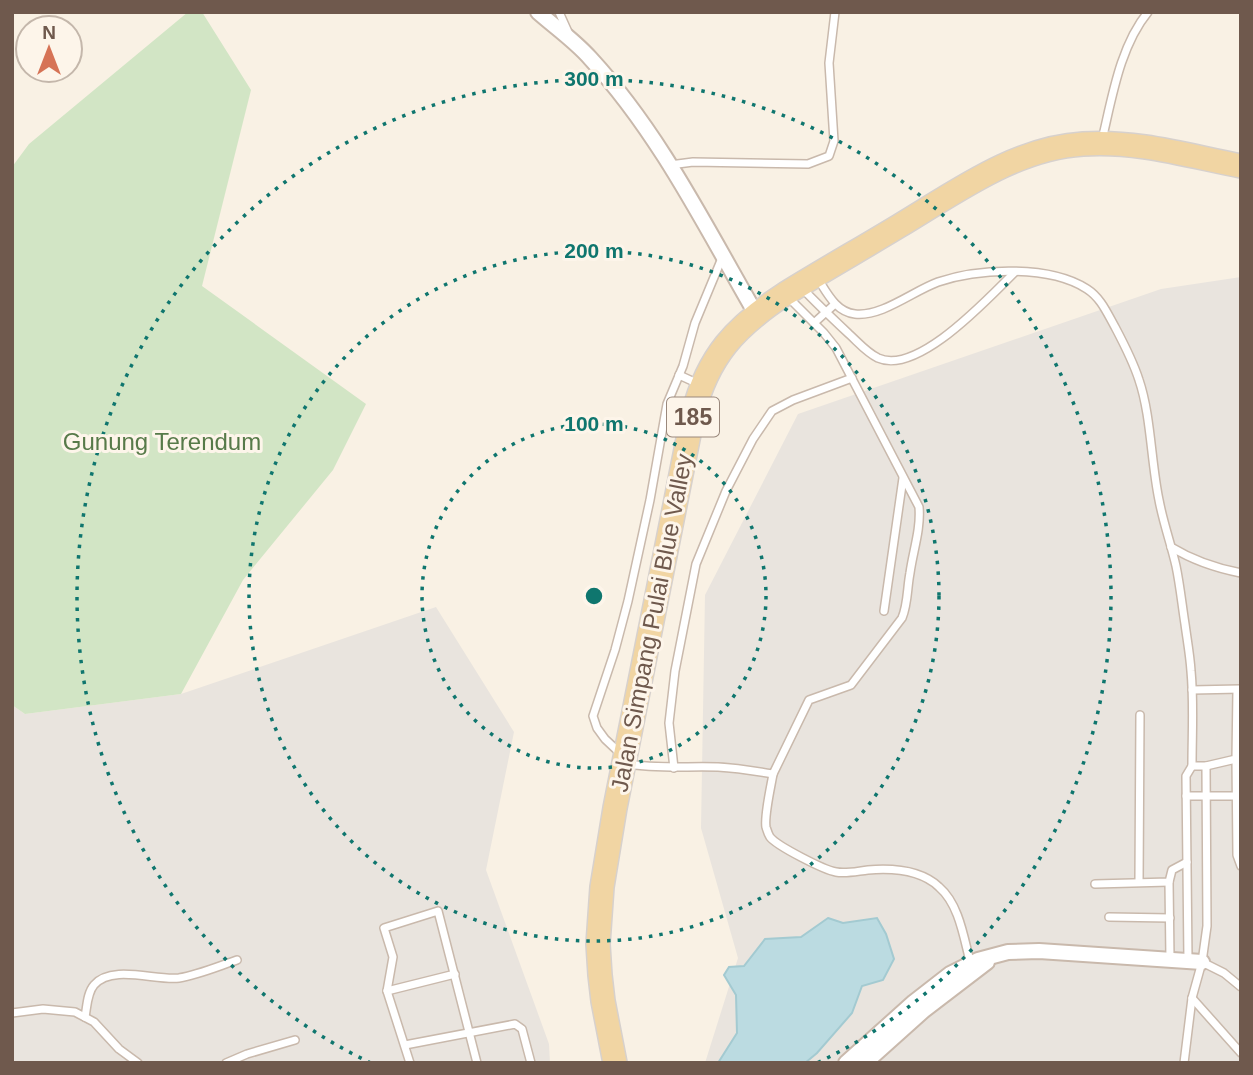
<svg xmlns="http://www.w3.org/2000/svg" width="1253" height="1075" font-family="Arial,sans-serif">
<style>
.industrial{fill:#e9e4de}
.green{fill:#d2e5c5}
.water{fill:#bbdbe1;stroke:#a3cad1;stroke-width:2}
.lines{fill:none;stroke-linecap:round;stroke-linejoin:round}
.service-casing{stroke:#c9b9ac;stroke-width:10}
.minor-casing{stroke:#c9b9ac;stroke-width:18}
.primary-casing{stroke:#d7d1cd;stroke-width:26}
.service{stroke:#fff;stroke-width:7}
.minor{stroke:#fff;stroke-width:14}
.primary{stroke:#f1d5a3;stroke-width:23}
.ring{fill:none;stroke:#0f766e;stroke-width:3.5;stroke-dasharray:3.5 7}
.labels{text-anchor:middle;stroke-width:6;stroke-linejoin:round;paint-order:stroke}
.shield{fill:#fdf5ea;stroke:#9a887c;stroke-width:2}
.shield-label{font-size:23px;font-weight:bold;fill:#6f594d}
.park-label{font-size:24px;fill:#577a49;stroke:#fdf5ea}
.street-label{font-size:24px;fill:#6f594d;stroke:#fdf5ea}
.centre{fill:#0f766e;stroke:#fdf5ea;stroke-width:3.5}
.ring-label{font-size:21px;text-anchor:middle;font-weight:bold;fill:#0f766e;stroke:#fdf5ea;stroke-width:6;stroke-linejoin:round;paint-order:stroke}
</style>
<rect width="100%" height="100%" fill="#f9f1e4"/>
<g class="industrial">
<polygon points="1241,277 1241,1063 705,1063 738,958 701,828 705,595 798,414 1161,289"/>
<polygon points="436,607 514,732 486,870 549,1044 550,1063 12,1063 12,705 25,714 181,694"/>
</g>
<polygon class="green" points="188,12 202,12 251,90 202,286 366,404 333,470 243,580 181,694 25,714 12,705 12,167 29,144"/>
<polygon class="water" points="828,918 843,923 877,918 886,934 894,959 883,980 862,986 852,1013 817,1053 805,1063 718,1063 737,1033 736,995 724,975 729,967 744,966 765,939 801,937"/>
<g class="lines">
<g class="service-casing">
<g id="service">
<polyline points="559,12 568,32"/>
<path d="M1102,140C1112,98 1120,46 1148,12"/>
<polyline points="670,165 693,162 808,164 829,156 834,141 829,63 835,12"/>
<path d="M818,279C827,293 836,312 855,314C882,317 913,291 938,282C979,268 1050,265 1087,289C1101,298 1107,313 1115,327C1124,344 1133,361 1139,380C1151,415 1151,462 1159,500C1163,522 1171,544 1176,566C1180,585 1182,605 1185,624C1187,639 1190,655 1191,671C1194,702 1192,734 1192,766L1186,776L1188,960"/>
<path d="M802,288C817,304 833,319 849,334C858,342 866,352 878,358C918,376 989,297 1015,272"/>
<polyline points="814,323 835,304"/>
<polyline points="679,375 701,385"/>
<path d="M1171,547C1194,561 1215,568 1241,573"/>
<polyline points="884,611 903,478"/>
<polyline points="1192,690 1240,689"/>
<polyline points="622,755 605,739 597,728 593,716 615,650 628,601 650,500 667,404 683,366 695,323 722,258"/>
<polyline points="1240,759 1236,759 1237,855 1241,866"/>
<path d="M628,764C658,769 687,766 718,767C736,768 755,771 773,774L809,700L851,685L902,618C908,604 907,588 910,573C913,551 921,529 919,507L836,348L824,333L788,297"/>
<polyline points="1192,766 1206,766 1236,759 1237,690"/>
<polyline points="674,768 669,723 675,671 696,564 726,491 753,439 772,411 793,400 852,378"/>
<path d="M773,774C771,786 764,816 766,827C767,830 768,834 770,837C777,846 824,870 836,872C846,874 858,871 868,870C892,868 921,870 939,887C960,905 964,940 971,965"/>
<polyline points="1186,796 1237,796"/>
<polyline points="1139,882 1140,715"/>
<polyline points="1169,882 1170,959"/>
<polyline points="1095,884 1169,882 1172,870 1187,862"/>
<polyline points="1109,917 1170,918"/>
<polyline points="1202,962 1224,973 1241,987"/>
<polyline points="387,991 455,974"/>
<polyline points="1192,998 1241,1053"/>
<polyline points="12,1013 43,1009 75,1012 94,1022 119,1049 138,1063"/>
<path d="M85,1017C87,1007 87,993 94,985C112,964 156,981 179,978C198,975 219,966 237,960"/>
<polyline points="405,1045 515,1024 522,1029 531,1063"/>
<polyline points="226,1063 247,1054 295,1040"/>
<polyline points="410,1063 387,991 393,957 384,928 438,911 477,1063"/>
<polyline points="1184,1063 1192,998 1202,962 1207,926 1206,766"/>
</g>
</g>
<g class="minor-casing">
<g id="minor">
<path d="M538,12C555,27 575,41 590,58C660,134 705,226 756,314"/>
<polyline points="846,1063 914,1002 950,974 978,960 1008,952 1039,951 1202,962"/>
<polyline points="865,1063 923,1011 987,962"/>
</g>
</g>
<g class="primary-casing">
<path id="primary" d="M615,1063L603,1001L600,975L598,944L602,887L615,808L693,414C708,356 735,327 785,294C822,271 861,249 899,226C956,192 1015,148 1083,144C1136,140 1189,156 1241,166"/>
</g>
<use href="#service" class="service"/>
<use href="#minor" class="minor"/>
<use href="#primary" class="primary"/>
</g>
<g class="ring">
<circle cx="594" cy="596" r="172"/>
<circle cx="594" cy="596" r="345"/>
<path d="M371 1063A517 517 0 1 1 817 1063"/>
</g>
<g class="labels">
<rect class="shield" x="667" y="397.5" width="52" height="39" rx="5"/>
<g class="shield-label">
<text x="693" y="425">185</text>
</g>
<g class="park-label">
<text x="162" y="450">Gunung Terendum</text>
</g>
<g class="street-label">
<text transform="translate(652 623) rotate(-79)" y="8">Jalan Simpang Pulai Blue Valley</text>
</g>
</g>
<circle cx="594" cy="596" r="10" class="centre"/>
<g class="ring-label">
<text x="594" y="86">300 m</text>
<text x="594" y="258">200 m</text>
<text x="594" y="431">100 m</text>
</g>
<rect width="1253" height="1075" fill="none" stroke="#6f594d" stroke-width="28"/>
<g transform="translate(49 49)"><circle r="33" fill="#fdf5ea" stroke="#c4b7ab" stroke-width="2"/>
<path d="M0-5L12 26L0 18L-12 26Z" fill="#d67356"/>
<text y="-10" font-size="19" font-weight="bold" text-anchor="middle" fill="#6f594d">N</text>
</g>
</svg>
